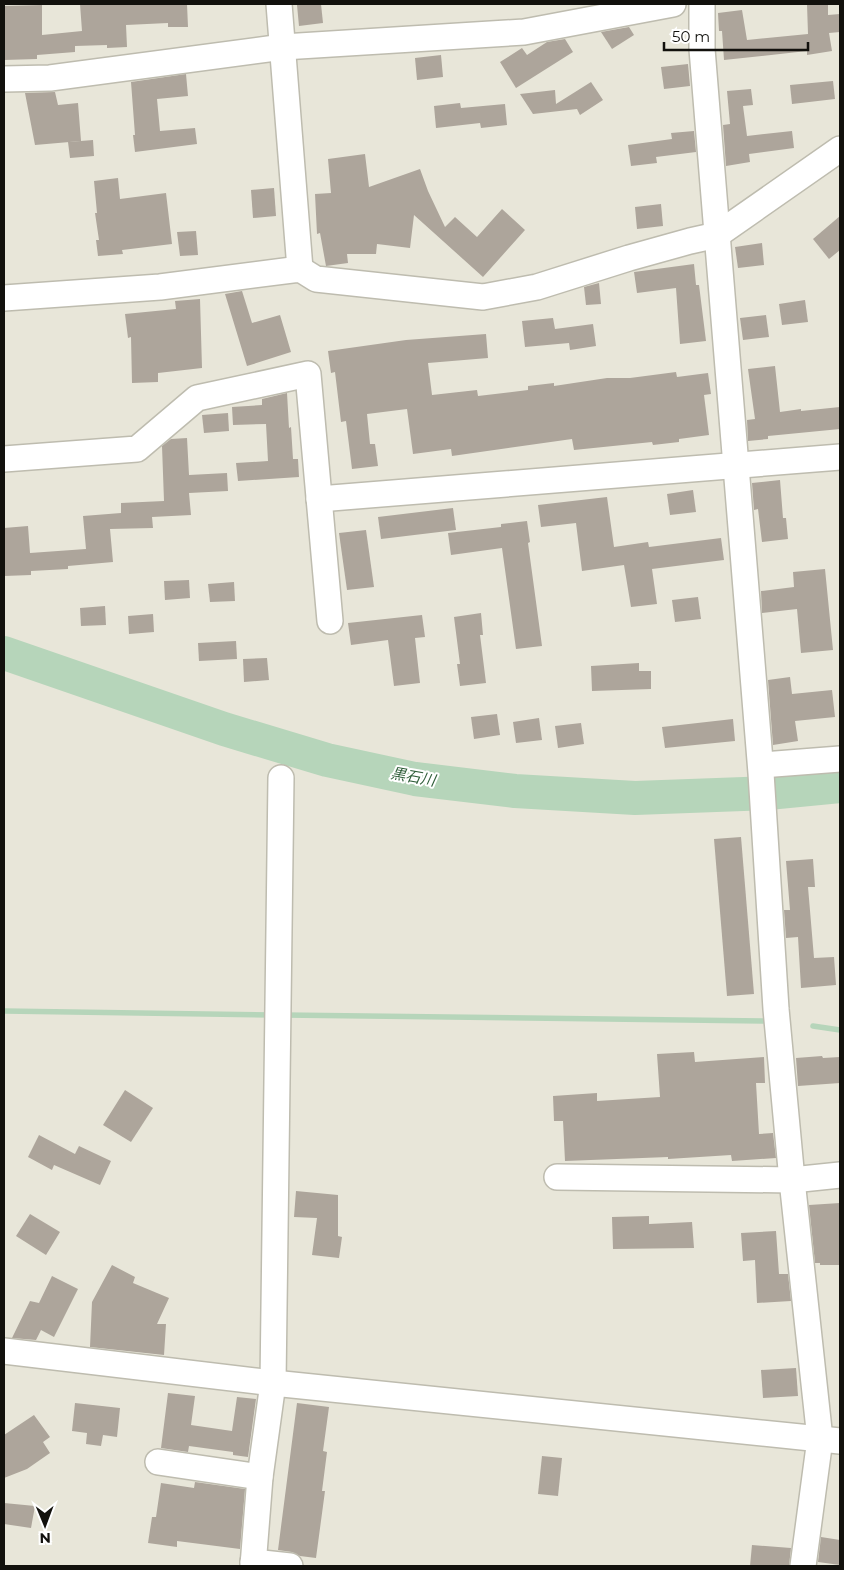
<svg xmlns="http://www.w3.org/2000/svg" width="844" height="1570" font-family="Montserrat,'Noto Sans JP',sans-serif">
<style>
.lines{fill:none;stroke-linecap:round;stroke-linejoin:round}
.stream{stroke:#b6d5ba;stroke-width:5.5}
.river{stroke:#b6d5ba;stroke-width:34}
.building{fill:#ada59b}
.minor-casing{stroke:#bebcaf;stroke-width:28}
.minor{stroke:#fff;stroke-width:25}
.labels{text-anchor:middle;stroke-width:4;stroke-linejoin:round;paint-order:stroke}
.water-label{font-size:15px;font-style:italic;fill:#2e5d38;stroke:#fff}
</style>
<rect width="100%" height="100%" fill="#e8e6d9"/>
<g class="lines">
<g class="stream">
<polyline points="4,1011 271,1015"/>
<polyline points="283,1015 763,1021"/>
<polyline points="813,1026 840,1030"/>
</g>
<polyline class="river" points="4,653 224,729 327,760 415,779 515,791 635,798 768,793 840,786"/>
</g>
<g class="building">
<polygon points="80,4 187,4 188,27 168,27 168,23 126,25 127,47 107,48 107,45 75,46 75,52 37,55 37,59 4,60 4,6 42,5 42,35 82,31"/>
<polygon points="321,4 323,23 299,26 297,5"/>
<polygon points="807,4 828,4 828,15 840,14 840,32 829,33 832,51 807,55 807,51 724,60 722,31 719,31 718,13 742,10 747,40 808,34"/>
<polygon points="629,27 634,35 612,49 601,32"/>
<polygon points="565,39 573,52 516,88 500,62 522,48 527,55 547,42"/>
<polygon points="441,55 443,77 417,80 415,58"/>
<polygon points="688,64 690,86 664,89 661,67"/>
<polygon points="186,74 188,96 157,99 160,131 195,128 197,144 135,152 133,135 135,135 131,82"/>
<polygon points="833,81 835,99 792,104 790,85"/>
<polygon points="591,82 603,100 580,115 577,109 533,114 520,94 555,90 556,104"/>
<polygon points="751,89 753,105 743,106 747,136 792,131 794,148 749,154 750,162 726,166 723,125 730,124 727,91"/>
<polygon points="55,92 58,105 78,103 81,141 35,145 25,93"/>
<polygon points="460,103 461,108 505,104 507,125 481,128 480,123 436,128 434,106"/>
<polygon points="694,131 696,152 656,157 657,163 631,166 628,145 672,139 671,133"/>
<polygon points="93,140 94,156 70,158 68,142"/>
<polygon points="365,154 369,187 420,169 428,191 445,227 455,217 477,237 502,209 525,230 483,277 414,215 410,248 377,244 376,254 347,254 348,263 326,266 320,233 317,234 315,194 331,193 328,159"/>
<polygon points="118,178 120,199 166,193 172,244 122,250 123,254 98,256 96,240 99,240 95,213 97,213 94,181"/>
<polygon points="274,188 276,216 253,218 251,190"/>
<polygon points="661,204 663,226 637,229 635,207"/>
<polygon points="840,216 840,250 829,259 813,239"/>
<polygon points="196,231 198,255 180,256 177,232"/>
<polygon points="762,243 764,265 738,268 735,247"/>
<polygon points="694,264 696,285 699,285 706,341 680,344 676,288 637,293 634,272"/>
<polygon points="599,283 601,304 586,305 584,287"/>
<polygon points="242,291 252,323 280,315 291,352 247,366 225,294"/>
<polygon points="200,299 202,368 158,373 158,382 132,383 131,337 128,338 125,314 176,309 175,301"/>
<polygon points="805,300 808,322 782,325 779,304"/>
<polygon points="766,315 769,337 743,340 740,318"/>
<polygon points="553,318 555,329 593,324 596,346 570,350 569,343 525,347 522,321"/>
<polygon points="486,334 488,358 428,363 432,395 477,390 478,396 528,390 528,386 554,383 554,386 607,378 630,378 676,372 677,377 708,373 711,394 704,395 709,435 679,439 679,442 653,445 652,442 574,450 572,439 452,456 451,449 413,454 407,409 367,414 370,444 375,444 378,466 352,469 346,421 341,422 335,372 331,373 328,351 406,340"/>
<polygon points="775,366 780,412 801,409 801,411 840,407 840,429 768,436 768,439 748,441 747,420 755,419 748,369"/>
<polygon points="287,393 289,428 291,427 293,459 298,459 299,477 238,481 236,463 268,461 266,424 233,425 232,407 262,405 262,399"/>
<polygon points="228,413 229,431 204,433 202,415"/>
<polygon points="187,438 189,475 227,473 228,491 189,493 191,515 152,517 153,528 110,529 113,562 68,566 68,569 31,571 31,575 4,576 4,528 28,526 30,553 86,549 83,516 121,513 121,503 164,501 162,446 171,439"/>
<polygon points="780,480 783,518 786,518 788,539 762,542 758,509 754,510 752,483"/>
<polygon points="693,490 696,512 670,515 667,494"/>
<polygon points="607,497 614,547 648,542 649,547 721,538 724,560 652,569 657,604 631,607 624,565 582,571 576,523 541,527 538,505"/>
<polygon points="453,508 456,530 381,539 378,517"/>
<polygon points="527,521 530,542 528,543 542,646 516,649 502,548 451,555 448,533 501,527 501,524"/>
<polygon points="366,530 374,587 347,590 339,533"/>
<polygon points="825,569 833,650 801,653 797,609 762,613 761,591 794,587 793,572"/>
<polygon points="189,580 190,598 165,600 164,581"/>
<polygon points="234,582 235,601 210,602 208,584"/>
<polygon points="698,597 701,619 675,622 672,600"/>
<polygon points="105,606 106,625 81,626 80,608"/>
<polygon points="481,613 483,635 480,635 486,683 460,686 457,664 460,664 454,617"/>
<polygon points="153,614 154,632 129,634 128,616"/>
<polygon points="422,615 425,637 415,638 420,683 394,686 388,640 351,645 348,623"/>
<polygon points="236,641 237,659 199,661 198,643"/>
<polygon points="267,658 269,680 244,682 243,659"/>
<polygon points="639,663 639,671 651,671 651,689 592,691 591,666"/>
<polygon points="790,677 792,694 832,690 835,717 795,721 798,741 773,745 768,680"/>
<polygon points="497,714 500,735 474,739 471,717"/>
<polygon points="539,718 542,740 516,743 513,722"/>
<polygon points="733,719 735,741 665,748 662,727"/>
<polygon points="581,723 584,744 558,748 555,726"/>
<polygon points="741,837 754,994 727,996 714,839"/>
<polygon points="813,859 815,887 808,887 814,958 834,957 836,985 801,988 798,937 786,938 784,910 790,910 786,861"/>
<polygon points="694,1052 695,1062 764,1057 765,1083 756,1083 759,1134 773,1133 776,1158 732,1161 731,1155 668,1159 668,1157 565,1161 563,1121 554,1121 553,1096 597,1093 597,1101 660,1097 657,1054"/>
<polygon points="822,1056 823,1058 840,1057 840,1083 798,1086 796,1058"/>
<polygon points="125,1090 153,1108 131,1142 103,1125"/>
<polygon points="39,1135 75,1154 79,1146 111,1161 100,1185 54,1165 52,1170 28,1157"/>
<polygon points="296,1191 338,1195 338,1236 342,1237 339,1258 312,1255 317,1218 294,1217"/>
<polygon points="840,1203 840,1265 820,1265 820,1263 815,1263 809,1205"/>
<polygon points="30,1214 60,1232 46,1255 16,1236"/>
<polygon points="649,1216 649,1224 692,1222 694,1248 613,1249 612,1217"/>
<polygon points="776,1231 779,1274 788,1274 791,1301 757,1303 755,1260 743,1261 741,1233"/>
<polygon points="112,1265 135,1277 133,1283 169,1298 157,1324 166,1324 164,1355 90,1347 92,1302"/>
<polygon points="52,1276 78,1289 54,1337 41,1330 36,1340 12,1338 30,1301 39,1303"/>
<polygon points="796,1368 798,1396 763,1398 761,1370"/>
<polygon points="168,1393 195,1396 191,1425 232,1431 237,1397 256,1399 248,1457 233,1455 233,1452 189,1446 188,1452 161,1448"/>
<polygon points="75,1403 120,1408 117,1437 103,1435 101,1446 86,1444 87,1433 72,1431"/>
<polygon points="297,1403 329,1407 323,1451 327,1452 322,1491 325,1491 316,1558 300,1556 292,1552 278,1550"/>
<polygon points="34,1415 50,1437 43,1442 50,1453 27,1469 4,1478 4,1435"/>
<polygon points="542,1456 562,1458 558,1496 538,1494"/>
<polygon points="195,1482 245,1489 240,1549 177,1541 177,1547 148,1543 152,1517 156,1517 161,1483 194,1488"/>
<polygon points="4,1503 35,1506 31,1528 4,1524"/>
<polygon points="821,1537 840,1540 840,1565 818,1562"/>
<polygon points="752,1545 791,1548 789,1566 750,1566"/>
</g>
<g class="lines">
<g class="minor-casing">
<g id="minor">
<polyline points="279,4 300,269"/>
<polyline points="702,4 702,49 761,773 776,1009 792,1180 820,1439 803,1566"/>
<polyline points="4,79 50,78 283,47 524,32 673,4"/>
<polyline points="4,298 160,287 300,269 316,279 483,297 537,287 629,258 690,241 717,235 840,149"/>
<polyline points="4,459 137,449 197,398 308,374 330,621"/>
<polyline points="319,499 840,457"/>
<polyline points="761,765 840,759"/>
<polyline points="557,1177 792,1180 840,1175"/>
<polyline points="4,1351 273,1383 840,1441"/>
<polyline points="158,1462 260,1477"/>
<polyline points="253,1562 290,1566"/>
<polyline points="253,1566 260,1477 273,1383 281,778"/>
</g>
</g>
<use href="#minor" class="minor"/>
</g>
<g class="labels">
<g class="water-label">
<text transform="translate(413 777) rotate(10)" y="5">黒石川</text>
</g>
</g>
<rect width="844" height="1570" fill="none" stroke="#12110d" stroke-width="10"/>
<g transform="translate(45 1525) rotate(179)" stroke="#ffffff" stroke-width="4" paint-order="stroke">
<path d="M0-4L9 19L0 12L-9 19Z" fill="#12110d"/>
<text y="-8" font-size="14" font-weight="bold" text-anchor="middle" fill="#12110d">N</text>
</g>
<path d="M664 42v8h144v-8" fill="none" stroke="#12110d" stroke-width="2.5"/>
<text x="672" y="42" font-size="15" fill="#12110d" stroke="#ffffff" stroke-width="4" paint-order="stroke">50 m</text>
</svg>
